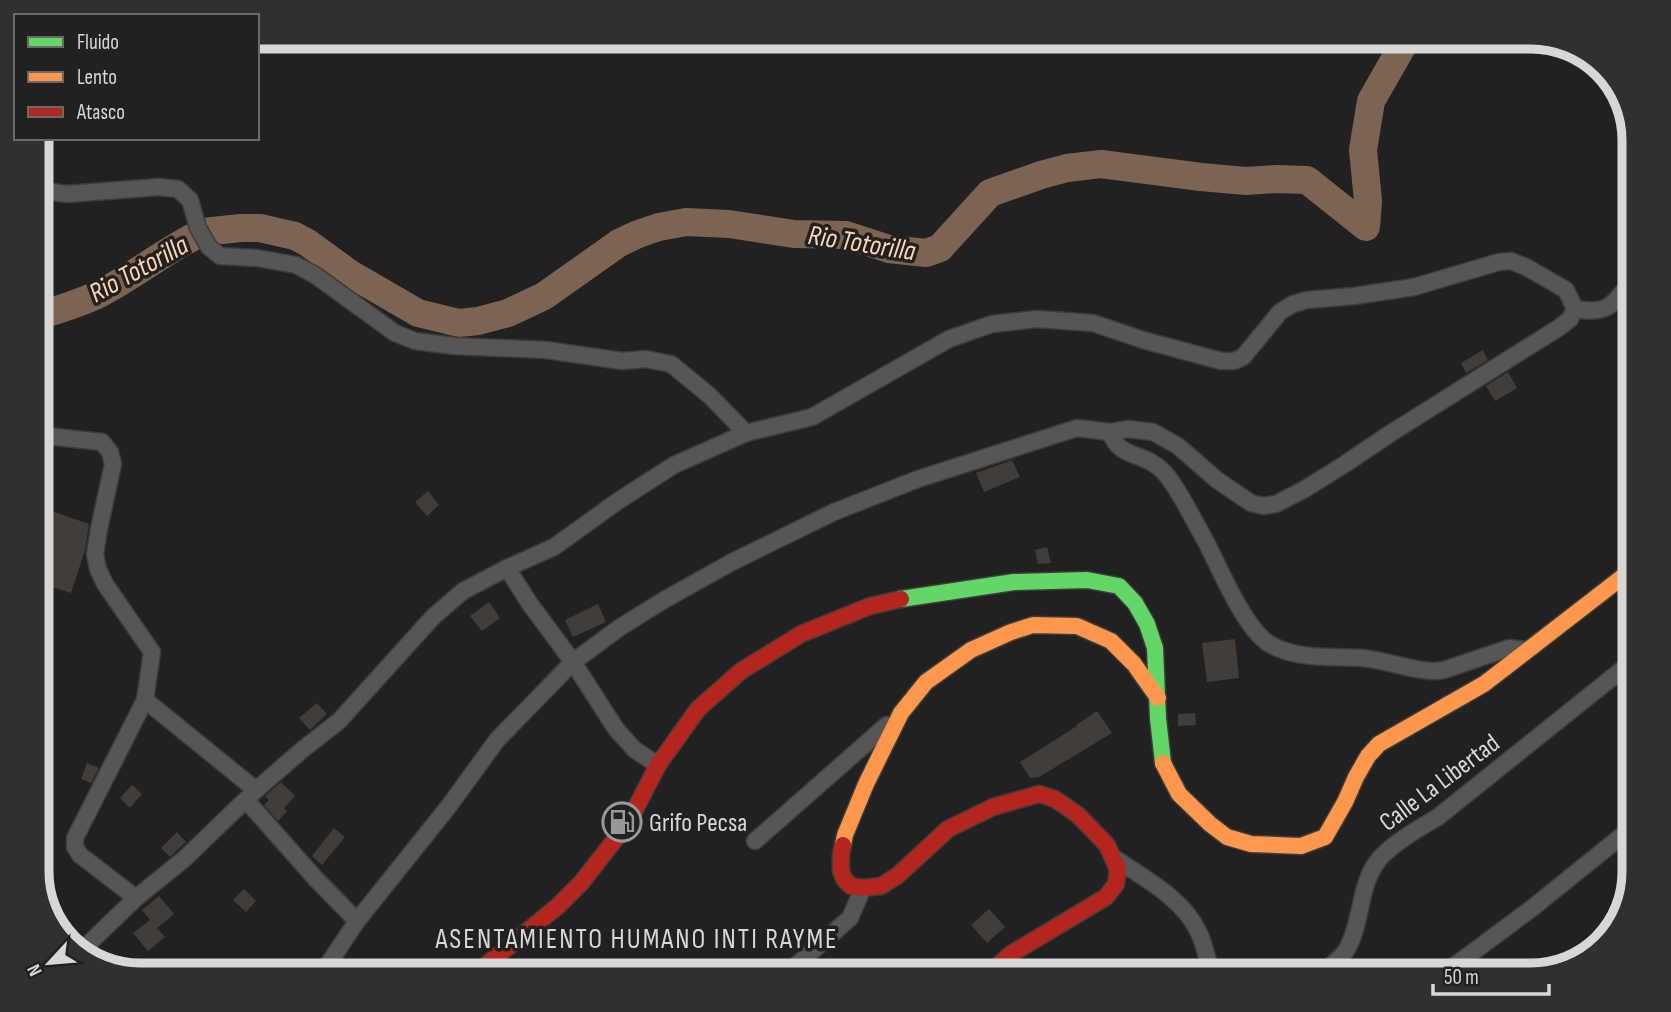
<svg xmlns="http://www.w3.org/2000/svg" width="1671" height="1012" font-family="'Sofia Sans Condensed',sans-serif">
<style>
.lines{fill:none;stroke-linecap:round;stroke-linejoin:round}
.river{stroke:#7d6452;stroke-width:28}
.building{fill:#433d3a}
.street-casing{stroke:#3d3c3b;stroke-width:19}
.fast-casing{stroke:#3d3c3b;stroke-width:19}
.slow-casing{stroke:#3d3c3b;stroke-width:19}
.jam-casing{stroke:#3d3c3b;stroke-width:19}
.street{stroke:#575655;stroke-width:16}
.fast{stroke:#63d668;stroke-width:16}
.slow{stroke:#ff974d;stroke-width:16}
.jam{stroke:#b3261e;stroke-width:16}
.labels{text-anchor:middle;stroke-width:7;stroke-linejoin:round;paint-order:stroke}
.street-label{font-size:26px;fill:#d9d7d6;stroke:#232120}
.poi-label{font-size:26px;fill:#d9d7d6;stroke:#232120;text-anchor:start}
.water-label{font-size:28px;font-style:italic;fill:#fcd4b6;stroke:#232120}
.neighbourhood-label{font-size:28px;letter-spacing:2px;fill:#d9d7d6;stroke:#232120}
.rim{fill:none;stroke:#d9d7d6;stroke-width:9}
</style>
<rect width="100%" height="100%" fill="#222121"/>
<g class="lines">
<g class="river">
<polyline points="203,232 241,228 260,228 295,236 308,243 349,273 418,313 459,323 478,321 508,313 544,296 619,243 638,234 659,227 686,222 729,224 794,234 846,235 889,249 926,253 940,248 990,193 1041,175 1067,168 1101,164 1201,177 1246,181 1277,179 1307,180 1366,227 1368,201 1363,150 1371,101 1403,45 1406,37"/>
<path d="M37,316C58,310 80,303 99,294C134,276 164,251 199,234"/>
</g>
</g>
<g class="building">
<polygon points="1483,350 1488,360 1466,373 1461,363"/>
<polygon points="1508,372 1517,388 1495,401 1486,386"/>
<polygon points="1012,460 1020,477 984,492 976,473"/>
<polygon points="428,491 439,505 427,516 415,502"/>
<polygon points="37,506 89,524 85,550 71,593 37,582"/>
<polygon points="1047,547 1051,563 1038,564 1035,550"/>
<polygon points="489,602 500,618 482,631 470,616"/>
<polygon points="598,604 606,622 573,637 565,620"/>
<polygon points="1235,639 1239,678 1207,682 1202,643"/>
<polygon points="317,703 327,714 310,730 299,718"/>
<polygon points="1097,711 1112,733 1039,777 1030,778 1020,762 1077,726 1076,725"/>
<polygon points="1195,713 1196,725 1178,726 1178,714"/>
<polygon points="87,763 99,768 91,783 81,779"/>
<polygon points="281,782 295,796 284,808 287,811 278,821 264,805 269,800 265,796"/>
<polygon points="132,785 142,794 130,808 120,798"/>
<polygon points="334,828 345,837 322,865 312,856"/>
<polygon points="177,832 186,842 170,857 161,848"/>
<polygon points="244,889 256,901 246,912 233,900"/>
<polygon points="159,896 174,914 157,928 165,937 148,951 133,933 150,920 142,910"/>
<polygon points="989,909 1005,927 987,943 971,925"/>
</g>
<g class="lines">
<g class="street-casing">
<g id="street">
<polyline points="37,190 67,194 159,187 178,189 190,200 198,228 209,247 220,256 257,258 296,265 315,275 395,333 415,341 454,346 546,350 622,361 646,359 671,364 710,396 746,433"/>
<path d="M1575,309C1612,315 1612,303 1634,279"/>
<path d="M1110,432C1119,455 1132,452 1151,462C1160,467 1168,476 1173,484C1185,502 1195,522 1205,540C1220,568 1245,632 1273,646C1301,660 1332,656 1362,658C1387,660 1411,671 1435,671L1444,670L1509,648L1525,650"/>
<polyline points="37,435 102,442 110,452 113,464 99,529 95,554 98,569 105,584 152,652 145,700 75,838 75,847 80,855 136,898"/>
<polyline points="507,568 530,604 573,662 616,729 635,750 658,765"/>
<polyline points="145,700 256,790"/>
<polyline points="246,800 315,878 357,921"/>
<polyline points="755,841 887,725"/>
<path d="M1114,858C1144,878 1184,899 1199,933C1205,946 1208,962 1212,975"/>
<polyline points="80,952 136,898 183,860 256,790 302,750 339,721 433,617 463,591 507,568 554,547 618,501 674,465 746,433 812,417 949,339 992,324 1037,319 1093,323 1143,340 1221,361 1234,361 1243,357 1280,312 1293,304 1307,300 1354,296 1414,287 1499,262 1511,261 1526,267 1566,290 1575,309 1570,319 1560,327 1391,433 1345,464 1305,489 1276,504 1263,506 1251,503 1217,480 1178,446 1153,432 1128,429 1110,432 1077,428 918,479 834,512 732,562 664,600 619,628 573,662 497,740 449,806 357,921 321,975"/>
<polyline points="785,975 850,918 863,888"/>
<path d="M1319,975C1328,968 1341,959 1347,949C1363,921 1358,884 1380,858C1396,841 1418,829 1438,817L1634,660"/>
<polyline points="1442,975 1531,909 1634,826"/>
</g>
</g>
<g class="fast-casing">
<polyline id="fast" points="901,599 1014,582 1087,580 1119,586 1135,603 1147,624 1155,648 1158,718 1163,763"/>
</g>
<g class="slow-casing">
<g id="slow">
<polyline points="1163,763 1179,794 1210,824 1227,837 1251,844 1301,846 1325,837 1345,802 1356,777 1368,756 1379,744 1484,684 1634,568"/>
<polyline points="843,845 845,835 866,784 901,713 926,682 971,650 1011,632 1033,625 1077,626 1111,641 1134,664 1158,698"/>
</g>
</g>
<g class="jam-casing">
<g id="jam">
<polyline points="843,845 841,854 841,871 844,879 851,886 863,888 881,886 897,876 948,829 993,807 1039,794 1055,799 1078,815 1107,845 1118,870 1116,884 1106,897 1011,954 988,975"/>
<polyline points="474,975 558,906 581,883 628,823 658,765 698,709 741,671 801,634 870,606 901,599"/>
</g>
</g>
<use href="#street" class="street"/>
<use href="#fast" class="fast"/>
<use href="#slow" class="slow"/>
<use href="#jam" class="jam"/>
</g>
<defs>
<g id="fuel-ring" transform="scale(2.0125)"><circle r="9.5" fill="#232120" stroke="#999797" stroke-width="1.5"/><path d="M-5.5-6h7V0h2V4h1.3V-2.5L3-4.5l.8-.8L6-3V5H2.5V1h-1V6h-7ZM-4.2-4.7v3.2H.2V-4.7Z" fill="#999797"/></g>
</defs>
<g fill-rule="evenodd">
<use href="#fuel-ring" x="622" y="822"/>
</g>
<g class="labels">
<g class="street-label">
<text transform="translate(1439 782) rotate(-37)" y="9">Calle La Libertad</text>
</g>
<g class="poi-label">
<text x="649" y="831">Grifo Pecsa</text>
</g>
<g class="water-label">
<text transform="translate(862 242) rotate(9)" y="10">Rio Totorilla</text>
<text transform="translate(138 268) rotate(-29)" y="10">Rio Totorilla</text>
</g>
<g class="neighbourhood-label">
<text x="637" y="948">ASENTAMIENTO HUMANO INTI RAYME</text>
</g>
</g>
<path d="M0 0H1671V1012H0ZM140 49H1531A91 91 0 0 1 1622 140V872A91 91 0 0 1 1531 963H140A91 91 0 0 1 49 872V140A91 91 0 0 1 140 49Z" fill="#32302f" fill-rule="evenodd"/>
<path class="rim" d="M140 49H1531A91 91 0 0 1 1622 140V872A91 91 0 0 1 1531 963H140A91 91 0 0 1 49 872V140A91 91 0 0 1 140 49Z"/>
<rect x="14" y="14" width="245" height="126" fill="#232120" stroke="#6c6a69" stroke-width="2"/>
<rect x="28" y="37" width="35" height="10" fill="#63d668" stroke="#6c6a69" stroke-width="2"/>
<text x="77" y="49" font-size="21" fill="#d9d7d6">Fluido</text>
<rect x="28" y="72" width="35" height="10" fill="#ff974d" stroke="#6c6a69" stroke-width="2"/>
<text x="77" y="84" font-size="21" fill="#d9d7d6">Lento</text>
<rect x="28" y="107" width="35" height="10" fill="#b3261e" stroke="#6c6a69" stroke-width="2"/>
<text x="77" y="119" font-size="21" fill="#d9d7d6">Atasco</text>
<g transform="translate(49 963) rotate(244)" stroke="#232120" stroke-width="5" paint-order="stroke">
<path d="M0-5L12 26L0 18L-12 26Z" fill="#d9d7d6"/>
<text y="-10" font-size="19" font-weight="bold" text-anchor="middle" fill="#d9d7d6">N</text>
</g>
<path d="M1433 984v10h116v-10" fill="none" stroke="#d9d7d6" stroke-width="3.5"/>
<text x="1444" y="984" font-size="21" fill="#d9d7d6" stroke="#232120" stroke-width="5" paint-order="stroke">50 m</text>
</svg>
